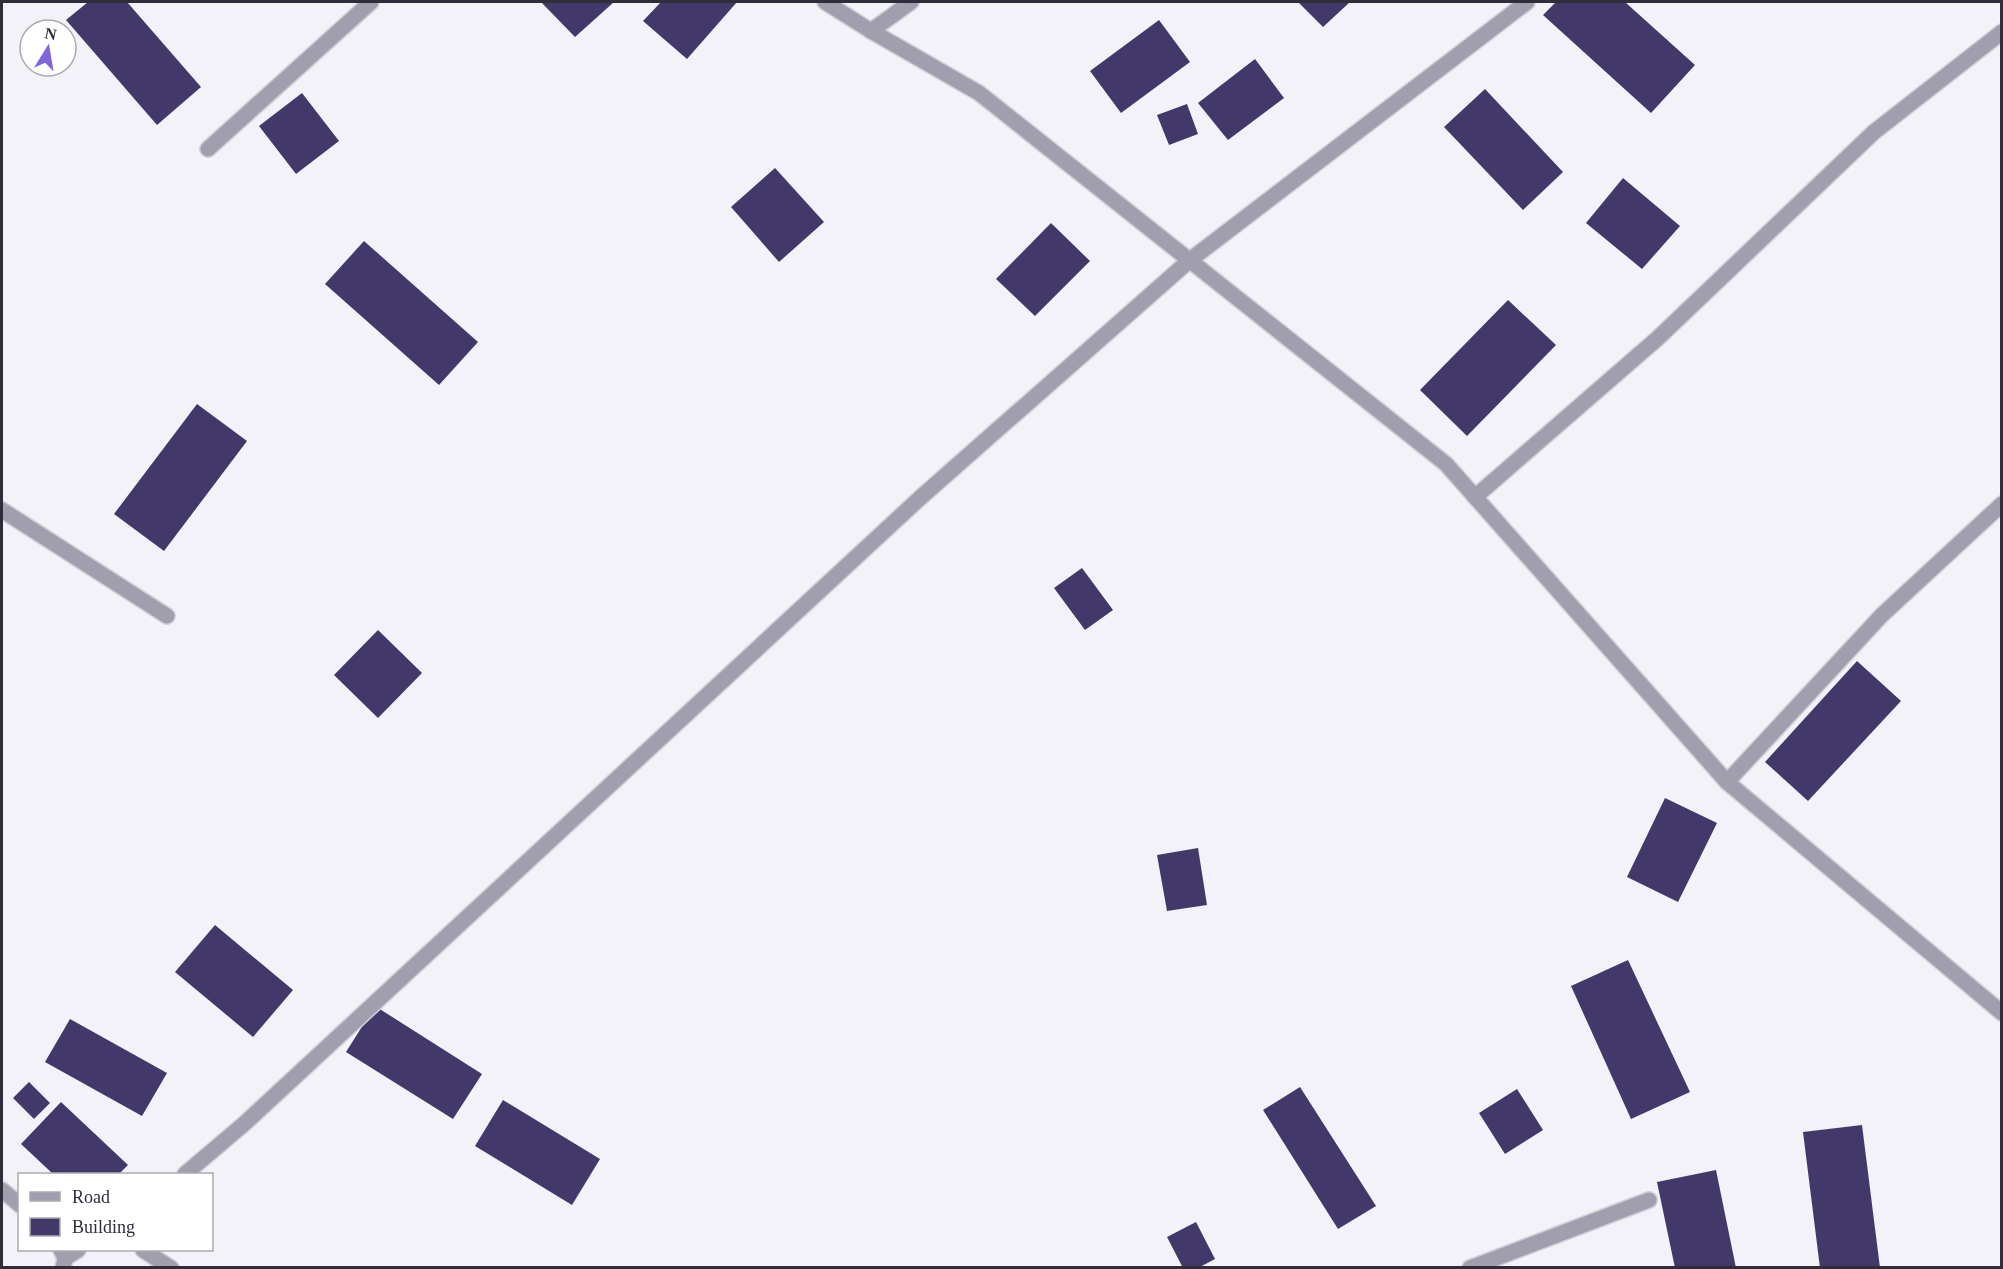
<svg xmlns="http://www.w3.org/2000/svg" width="2003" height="1269" font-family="Georgia,serif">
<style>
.building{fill:#43386a}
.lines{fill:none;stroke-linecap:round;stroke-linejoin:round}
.minor-casing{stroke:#d0cfd7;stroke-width:18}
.minor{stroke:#a19fae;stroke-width:15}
</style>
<rect width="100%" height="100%" fill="#f3f2f9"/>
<g class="building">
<polygon points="88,2 127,2 201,87 157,125 66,20"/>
<polygon points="541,2 614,2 575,37"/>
<polygon points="661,2 737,2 687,59 643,21"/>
<polygon points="1298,2 1350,2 1323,27"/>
<polygon points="1556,2 1625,2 1695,65 1651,113 1543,15"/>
<polygon points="1159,20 1190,62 1121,113 1090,71"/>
<polygon points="1255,59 1284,98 1228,140 1198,103"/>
<polygon points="1485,89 1563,172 1523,210 1444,127"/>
<polygon points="302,93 339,141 296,174 259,126"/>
<polygon points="1187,104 1198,134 1169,145 1157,115"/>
<polygon points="775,168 824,222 779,262 731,207"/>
<polygon points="1623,178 1680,226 1642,269 1586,223"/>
<polygon points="1051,223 1090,261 1035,316 996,279"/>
<polygon points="364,241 478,342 439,385 325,284"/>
<polygon points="1508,300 1556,345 1467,436 1420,390"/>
<polygon points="197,404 247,441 164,551 114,514"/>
<polygon points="1082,568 1113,610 1085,630 1054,588"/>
<polygon points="378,630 422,673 378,718 334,675"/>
<polygon points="1857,661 1901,701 1808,801 1765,762"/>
<polygon points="1665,798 1717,823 1678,902 1627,877"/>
<polygon points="1198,848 1207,905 1167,911 1157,855"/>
<polygon points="215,925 293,990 253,1037 175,972"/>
<polygon points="1628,960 1690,1092 1631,1119 1571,986"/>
<polygon points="375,1006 482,1074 453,1119 346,1052"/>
<polygon points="70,1019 167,1073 142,1116 45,1062"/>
<polygon points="29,1082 50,1103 34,1119 13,1098"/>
<polygon points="1300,1087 1376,1206 1338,1229 1263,1110"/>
<polygon points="1517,1089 1543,1130 1505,1154 1479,1113"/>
<polygon points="503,1100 600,1159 572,1205 475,1146"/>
<polygon points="61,1102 128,1165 119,1174 53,1174 21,1144"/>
<polygon points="1862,1125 1880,1268 1820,1268 1803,1132"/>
<polygon points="1716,1170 1736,1268 1675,1268 1657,1182"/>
<polygon points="1196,1222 1215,1259 1198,1268 1183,1268 1167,1237"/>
</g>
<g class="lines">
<g class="minor-casing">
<g id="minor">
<polyline points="825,2 871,31 979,93 1446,464 1727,782 2002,1013"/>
<polyline points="871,31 911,2"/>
<polyline points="208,149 371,2"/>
<polyline points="1475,497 1658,338 1874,132 2002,32"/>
<polyline points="2,510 167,616"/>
<polyline points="1727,782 1882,615 2002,504"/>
<polyline points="185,1174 244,1124 920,498 1190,260 1527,2"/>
<polyline points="2,1190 20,1205"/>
<polyline points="61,1250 65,1258 63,1268"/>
<polyline points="143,1250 171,1268"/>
<polyline points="65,1258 78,1250"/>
<polyline points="1470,1268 1649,1200"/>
</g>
</g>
<use href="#minor" class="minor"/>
</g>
<rect width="2003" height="1269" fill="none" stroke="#2f2d3a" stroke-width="6"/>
<rect x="18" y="1173" width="195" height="78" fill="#ffffff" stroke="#acabb0" stroke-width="1.5"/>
<rect x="30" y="1192" width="30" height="9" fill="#a19fae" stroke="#acabb0" stroke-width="1.5"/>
<text x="72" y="1203" font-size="18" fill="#2f2d3a">Road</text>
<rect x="30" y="1218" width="30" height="18" fill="#43386a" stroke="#acabb0" stroke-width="1.5"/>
<text x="72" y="1233" font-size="18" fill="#2f2d3a">Building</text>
<g transform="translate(48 48) rotate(11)"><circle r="28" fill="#ffffff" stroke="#acabb0" stroke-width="1.5"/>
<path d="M0-4.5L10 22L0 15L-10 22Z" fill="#8364df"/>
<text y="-9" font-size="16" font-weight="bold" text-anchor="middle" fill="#2f2d3a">N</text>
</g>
</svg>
